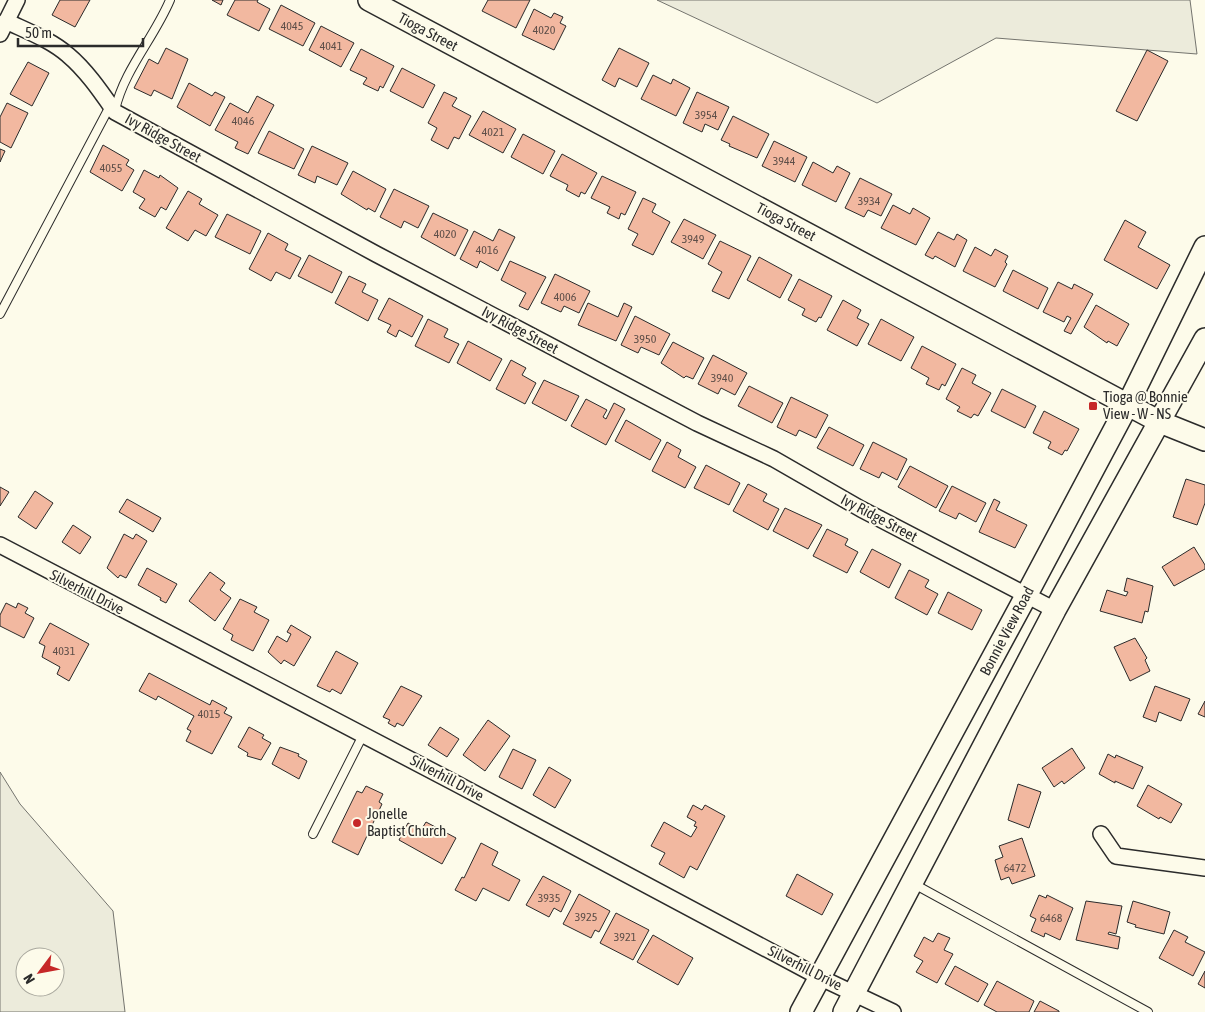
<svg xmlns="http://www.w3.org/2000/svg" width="1205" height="1012" font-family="'Asap Condensed',sans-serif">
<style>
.green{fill:#ecebdb;stroke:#74746e;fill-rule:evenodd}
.building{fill:#f2b8a0;stroke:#2b2b2b}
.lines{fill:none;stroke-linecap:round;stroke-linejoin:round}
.lane-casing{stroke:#2b2b2b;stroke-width:10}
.street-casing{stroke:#2b2b2b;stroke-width:18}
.secondary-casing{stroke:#2b2b2b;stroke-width:24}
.lane{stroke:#fdfbea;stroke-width:8}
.street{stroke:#fdfbea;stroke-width:15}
.secondary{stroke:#fdfbea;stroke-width:21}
.poi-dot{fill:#c62828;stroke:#fdfbea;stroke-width:2}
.labels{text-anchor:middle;stroke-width:4;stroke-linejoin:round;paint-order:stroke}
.number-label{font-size:12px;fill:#5d4e48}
.street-label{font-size:15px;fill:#2b2b2b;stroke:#fdfbea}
.poi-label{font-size:15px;fill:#2b2b2b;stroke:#fdfbea;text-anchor:start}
</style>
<rect width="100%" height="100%" fill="#fdfbea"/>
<g class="green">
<polygon points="657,0 1190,0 1197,54 996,38 877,103"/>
<path d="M0,772L20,804L113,911L125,1012H0ZM25,957H55V987H25Z"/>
</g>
<g class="building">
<polygon points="60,0 90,0 75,27 52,15"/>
<polygon points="212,0 223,0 221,5"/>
<polygon points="235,0 258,0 257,2 270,9 259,31 227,15"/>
<polygon points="488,0 530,0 516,28 482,11"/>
<polygon points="281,5 315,23 303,46 269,29"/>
<polygon points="534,9 551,18 554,13 563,17 560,23 566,26 554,50 522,35"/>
<polygon points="321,26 354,43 341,67 309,50"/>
<polygon points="166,48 188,59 172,99 154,90 151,96 134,88 149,59 158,64"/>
<polygon points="619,48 649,63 637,87 619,78 615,87 602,80"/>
<polygon points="361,49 394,66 383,88 380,86 378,91 363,84 367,78 350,70"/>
<polygon points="1147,50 1168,61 1137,121 1116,111"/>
<polygon points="28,62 49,73 32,106 10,94"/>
<polygon points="402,68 435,85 423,108 390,91"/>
<polygon points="653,75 671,84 673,79 690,88 676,116 641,99"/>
<polygon points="189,83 212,96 215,92 225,97 210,126 177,107"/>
<polygon points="444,92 457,98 452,106 471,116 459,139 454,137 448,149 431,140 437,128 428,123"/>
<polygon points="697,92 729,107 718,130 705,124 702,132 683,123"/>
<polygon points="257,96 274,105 248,154 235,148 238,142 215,130 230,103 248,113"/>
<polygon points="7,103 28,113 11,148 0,142 0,117"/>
<polygon points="483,111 516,129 503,153 469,135"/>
<polygon points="733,116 769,134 757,158 729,146 730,144 721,140"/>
<polygon points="269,131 304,149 294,169 258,153"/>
<polygon points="523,134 555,151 543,174 511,157"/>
<polygon points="774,141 807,157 795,182 762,166"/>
<polygon points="103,145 129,160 126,165 134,170 122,191 90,172"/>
<polygon points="312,146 348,163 337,185 317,176 315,183 298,175"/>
<polygon points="0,149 5,151 0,162"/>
<polygon points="562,154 597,173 585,194 581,192 579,197 566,190 568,185 550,176"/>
<polygon points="813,162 833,173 837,166 850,173 836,202 802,185"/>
<polygon points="144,170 159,178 160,175 178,188 166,210 161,207 155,217 139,208 145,199 133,192"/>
<polygon points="353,171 386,189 375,212 368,208 367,210 341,194"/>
<polygon points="602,176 636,192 625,215 621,213 619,219 607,213 610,207 591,198"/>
<polygon points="860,178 892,194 881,216 868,210 864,217 845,208"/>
<polygon points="394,189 429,206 418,228 404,221 401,228 380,217"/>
<polygon points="188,191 202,199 199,204 218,215 206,236 195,230 188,241 166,228"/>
<polygon points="643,198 656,204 652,212 670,222 653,255 632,245 638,234 628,229"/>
<polygon points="893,205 910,214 913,208 930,218 916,245 881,228"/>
<polygon points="433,213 468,230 455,256 421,237"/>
<polygon points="227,214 261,231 250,254 215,237"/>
<polygon points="684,219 716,235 703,259 671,242"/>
<polygon points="1125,220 1146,232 1138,247 1170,265 1157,289 1104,260"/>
<polygon points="499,229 515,237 498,271 480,261 477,268 460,259 474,231 493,241"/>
<polygon points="938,232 954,240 957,234 967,240 955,267 935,256 933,259 925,255"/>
<polygon points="268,233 288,244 285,250 301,258 290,279 276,272 271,281 249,269"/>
<polygon points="720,241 751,256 729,299 712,291 722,272 708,264"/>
<polygon points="975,247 991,256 995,249 1008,256 1005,262 1007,264 995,287 963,271"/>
<polygon points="309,255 342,272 332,293 298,276"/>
<polygon points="759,257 792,275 780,298 747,280"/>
<polygon points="510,261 546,277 528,310 519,306 526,293 501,280"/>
<polygon points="1013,270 1048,288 1038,309 1003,291"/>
<polygon points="555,274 590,291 579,313 564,306 561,312 541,303"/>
<polygon points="349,276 366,284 362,292 378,300 368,321 335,303"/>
<polygon points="799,279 832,296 821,318 819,317 816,322 802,315 805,309 788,300"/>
<polygon points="1058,282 1072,289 1074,284 1093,294 1071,334 1064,331 1071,318 1067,316 1064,322 1043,312"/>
<polygon points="389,298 423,316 412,337 399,330 396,337 387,332 391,325 378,319"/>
<polygon points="843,300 861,310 857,318 869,324 857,346 827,330"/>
<polygon points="588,303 618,317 624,303 632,307 616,341 578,325"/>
<polygon points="1096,305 1129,324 1117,346 1108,341 1107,343 1084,327"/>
<polygon points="635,316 670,334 659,355 641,347 638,353 621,345"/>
<polygon points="428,319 448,329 444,337 459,344 449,363 415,346"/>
<polygon points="881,319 914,337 901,361 868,344"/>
<polygon points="468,341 502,359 490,381 457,363"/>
<polygon points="673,342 704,358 693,379 686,376 684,378 661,363"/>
<polygon points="922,346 956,364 945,386 942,384 939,390 926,384 929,378 911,368"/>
<polygon points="713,355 747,373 735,395 721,388 718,394 698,384"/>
<polygon points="511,360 526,368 522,375 536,383 525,404 496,389"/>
<polygon points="962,368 976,375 972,383 991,393 978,416 974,414 971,418 957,411 960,407 946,399"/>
<polygon points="544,380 579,396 566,421 532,403"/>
<polygon points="749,386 783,403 772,423 738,406"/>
<polygon points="1002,389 1036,406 1025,428 991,411"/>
<polygon points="791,397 828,415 816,438 799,430 796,436 777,427"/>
<polygon points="586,399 607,410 603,417 606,419 614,403 625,409 606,445 571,426"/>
<polygon points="1044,411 1079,429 1067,451 1065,450 1062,455 1048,448 1051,442 1033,433"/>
<polygon points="626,420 661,440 650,460 615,441"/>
<polygon points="829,427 864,445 853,466 817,448"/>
<polygon points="667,442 681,450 678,457 696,467 685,488 652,471"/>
<polygon points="873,442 907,459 897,480 882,472 879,478 860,469"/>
<polygon points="706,465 740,483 729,505 694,488"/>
<polygon points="910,466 948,486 936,508 898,487"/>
<polygon points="1186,479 1205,485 1205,503 1197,525 1173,517"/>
<polygon points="748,484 767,494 763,501 779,509 768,530 733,511"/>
<polygon points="952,486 986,503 976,522 959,513 956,519 939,511"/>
<polygon points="0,487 9,492 0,506"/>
<polygon points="35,491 53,503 36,529 18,517"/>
<polygon points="127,499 161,518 153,532 119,512"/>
<polygon points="994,499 1000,502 996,510 1027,525 1015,548 979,532"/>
<polygon points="785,508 822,525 808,549 773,531"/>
<polygon points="73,525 91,537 80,554 62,542"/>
<polygon points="827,529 848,539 845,545 858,552 847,573 813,556"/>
<polygon points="124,534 133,539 136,534 147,541 126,578 120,575 118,578 107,568"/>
<polygon points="1194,547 1205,565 1205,569 1174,586 1162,567"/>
<polygon points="872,549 901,564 889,588 860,572"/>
<polygon points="147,568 177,584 166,603 160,600 161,598 138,585"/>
<polygon points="909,570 929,580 925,587 938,594 927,615 895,598"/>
<polygon points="210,572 225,583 220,590 231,598 215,621 189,601"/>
<polygon points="1127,578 1153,586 1148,612 1145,611 1142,623 1100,611 1107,590 1126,596 1128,592 1124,591"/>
<polygon points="948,592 982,610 972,630 938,613"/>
<polygon points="240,599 257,607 254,612 269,620 253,651 231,640 233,635 223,629"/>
<polygon points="6,603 16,608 18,603 28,608 25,613 34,618 24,638 0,626 0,615"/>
<polygon points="50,623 89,644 69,681 57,674 60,667 42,657 45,646 39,643"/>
<polygon points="291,625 311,637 294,666 284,660 281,664 268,652 277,636 287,642 291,634 287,632"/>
<polygon points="1135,638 1147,658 1145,660 1150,671 1130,681 1114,647"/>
<polygon points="336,651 358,663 341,694 332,689 330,692 317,686"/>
<polygon points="149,673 210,705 212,700 227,708 224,713 232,717 212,754 186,741 191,731 187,729 194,716 158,696 156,700 139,691"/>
<polygon points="401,686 422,696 403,726 397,723 395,727 388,723 390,720 383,717"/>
<polygon points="1155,686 1190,699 1181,721 1159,712 1156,722 1143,717"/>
<polygon points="1205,701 1205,717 1198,714"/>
<polygon points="488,720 510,736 485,771 463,755"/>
<polygon points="249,727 264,735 262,738 271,743 261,760 247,756 248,753 238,747"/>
<polygon points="440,727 459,739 447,757 428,745"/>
<polygon points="280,747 299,754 298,756 307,761 299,779 272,764"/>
<polygon points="1072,748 1085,768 1064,784 1062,781 1054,787 1042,768"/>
<polygon points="513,749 536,760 522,789 499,777"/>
<polygon points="1108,754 1115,758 1116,755 1143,767 1133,789 1115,781 1115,783 1099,774"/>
<polygon points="549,767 571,780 555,808 533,795"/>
<polygon points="1018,784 1041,792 1029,828 1008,820"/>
<polygon points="1148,785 1182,804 1171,823 1160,817 1159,819 1137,806"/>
<polygon points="366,786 383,794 379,802 382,804 358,855 332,842 357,791 362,793"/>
<polygon points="693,805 702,810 705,805 725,816 697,870 690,866 684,878 659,864 665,853 651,846 664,822 691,837 697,827 694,826 696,822 687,817"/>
<polygon points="426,822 456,838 442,864 399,840 408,823 421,830"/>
<polygon points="1022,838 1035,876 1012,884 1009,877 1001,880 995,860 1003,857 999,846"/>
<polygon points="481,843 498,852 492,865 520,880 509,901 483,888 476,901 455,890 462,877 464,878"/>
<polygon points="797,874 833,894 822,915 786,896"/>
<polygon points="543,876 571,891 561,912 554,908 549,917 526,905"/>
<polygon points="579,894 610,911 599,932 595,930 591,938 563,924"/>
<polygon points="1039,895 1046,898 1047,895 1073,908 1060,940 1045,933 1044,937 1031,931 1036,919 1030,916"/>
<polygon points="1086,901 1122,906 1116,934 1109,932 1108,934 1120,937 1118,949 1076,940"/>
<polygon points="1133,901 1170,912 1164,934 1135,927 1136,925 1127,922"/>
<polygon points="616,913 649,930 633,960 600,943"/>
<polygon points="1174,930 1188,937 1185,942 1205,952 1193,976 1159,958"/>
<polygon points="938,933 950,938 944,950 953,954 937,983 916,972 923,961 914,956 924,937 933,942"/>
<polygon points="653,935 693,958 678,985 637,962"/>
<polygon points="955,966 988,984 978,1002 945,984"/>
<polygon points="1205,971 1205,988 1198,984"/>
<polygon points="997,981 1034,1001 1029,1012 997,1012 984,1005"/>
<polygon points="1040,1001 1059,1011 1059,1012 1034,1012"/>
</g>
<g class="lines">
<g class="lane-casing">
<g id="lane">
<path d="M115,110C124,70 154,38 170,0"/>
<polyline points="0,314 110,106"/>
<polyline points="313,834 363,735"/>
<polyline points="914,884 1148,1012"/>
</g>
</g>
<g class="street-casing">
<g id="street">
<path d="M6,21C27,31 51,40 68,55C86,70 101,92 115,112L376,254L697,423L774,459L861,509L1055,610"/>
<polyline points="0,34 17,0"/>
<polyline points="0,545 457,784 819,977 893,1012"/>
<polyline points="1101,834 1116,856 1205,868"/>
</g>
</g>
<g class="secondary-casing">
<g id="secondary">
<polyline points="369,0 1160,422 1205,440"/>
<polyline points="801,1012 1026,596 1128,404 1205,247"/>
<polyline points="844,1012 1055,610 1205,339"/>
</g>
</g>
<use href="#lane" class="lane"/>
<use href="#street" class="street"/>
<use href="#secondary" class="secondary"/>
</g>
<g class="poi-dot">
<rect x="1088" y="401" width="10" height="10" rx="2.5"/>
<circle cx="357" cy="823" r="5"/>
</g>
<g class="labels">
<g class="number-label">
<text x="292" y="30">4045</text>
<text x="544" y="34">4020</text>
<text x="331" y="50">4041</text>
<text x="706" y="119">3954</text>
<text x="243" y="125">4046</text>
<text x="493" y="136">4021</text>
<text x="784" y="165">3944</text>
<text x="111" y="172">4055</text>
<text x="869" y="205">3934</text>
<text x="445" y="238">4020</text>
<text x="693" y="243">3949</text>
<text x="487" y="254">4016</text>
<text x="565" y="301">4006</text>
<text x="645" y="343">3950</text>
<text x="722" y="382">3940</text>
<text x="64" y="655">4031</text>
<text x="209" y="718">4015</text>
<text x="1015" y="872">6472</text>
<text x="549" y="902">3935</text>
<text x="586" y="921">3925</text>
<text x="1051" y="922">6468</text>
<text x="625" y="941">3921</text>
</g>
<g class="street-label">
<text transform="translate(428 32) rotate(28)" y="5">Tioga Street</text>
<text transform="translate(163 138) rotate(29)" y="5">Ivy Ridge Street</text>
<text transform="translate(786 222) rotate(28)" y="5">Tioga Street</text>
<text transform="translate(520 330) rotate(28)" y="5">Ivy Ridge Street</text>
<text transform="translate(879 518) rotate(28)" y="5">Ivy Ridge Street</text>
<text transform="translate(87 592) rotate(27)" y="5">Silverhill Drive</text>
<text transform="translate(1007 631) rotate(-62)" y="5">Bonnie View Road</text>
<text transform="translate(447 778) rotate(28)" y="5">Silverhill Drive</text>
<text transform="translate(805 968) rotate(27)" y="5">Silverhill Drive</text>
</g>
<g class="poi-label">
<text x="1103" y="402">Tioga @ Bonnie<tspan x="1103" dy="17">View - W - NS</tspan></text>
<text x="367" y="819">Jonelle<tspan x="367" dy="17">Baptist Church</tspan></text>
</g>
</g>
<g transform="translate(40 972) rotate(238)"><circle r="24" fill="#fdfbea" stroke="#a9a89e"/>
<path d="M0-4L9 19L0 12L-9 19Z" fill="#c62828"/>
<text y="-8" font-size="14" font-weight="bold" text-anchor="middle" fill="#2b2b2b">N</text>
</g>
<path d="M18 38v8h125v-8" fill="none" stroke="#2b2b2b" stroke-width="2.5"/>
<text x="25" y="38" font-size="15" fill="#2b2b2b" stroke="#fdfbea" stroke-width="4" paint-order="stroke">50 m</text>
</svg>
